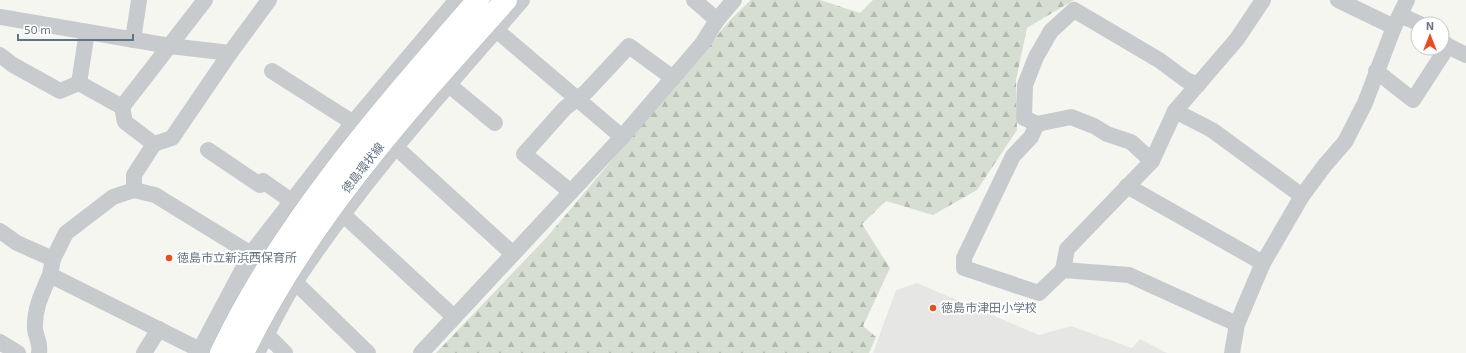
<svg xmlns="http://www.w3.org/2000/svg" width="1466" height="353" font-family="'Exo 2','Noto Sans JP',sans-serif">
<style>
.built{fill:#e6e7e5}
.forest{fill:url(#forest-firs)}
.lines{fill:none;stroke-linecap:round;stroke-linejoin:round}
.minor{stroke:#c8cbce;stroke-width:16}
.tertiary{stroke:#c8cbce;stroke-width:21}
.primary-bridge-casing{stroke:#b8bcc0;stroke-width:23;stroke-linecap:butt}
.primary-bridge{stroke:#fff;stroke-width:22}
.poi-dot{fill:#f14a16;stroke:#fff;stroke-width:1.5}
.labels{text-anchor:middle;stroke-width:4;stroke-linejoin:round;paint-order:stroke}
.street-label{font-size:12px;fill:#627585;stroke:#fff}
.poi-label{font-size:12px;fill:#627585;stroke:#fff;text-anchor:start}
</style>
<defs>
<pattern id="forest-firs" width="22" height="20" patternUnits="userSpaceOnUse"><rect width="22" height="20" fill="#d6ded2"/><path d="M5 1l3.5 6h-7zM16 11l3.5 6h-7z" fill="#b1b9b0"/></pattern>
</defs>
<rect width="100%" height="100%" fill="#f6f6f1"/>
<polygon class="built" points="917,283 1039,335 1071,326 1132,348 1140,339 1167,353 873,353 896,290"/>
<polygon class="forest" points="751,0 820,0 860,13 873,0 1074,0 1027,28 1016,80 1017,130 977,190 933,215 886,201 862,224 890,268 863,326 876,337 869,353 436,353 547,237 731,19"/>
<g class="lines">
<g class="minor">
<polyline points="694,0 717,20"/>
<polyline points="1338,0 1394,27"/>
<polyline points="1400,15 1420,24"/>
<polyline points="0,17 170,46 230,53"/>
<polyline points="488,23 622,137"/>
<polyline points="133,40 139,0"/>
<polyline points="1442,41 1448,46 1466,55"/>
<polyline points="0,55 13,65 60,91 79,83 122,107 125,122 154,144 172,138 230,53 269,0"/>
<polyline points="272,71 355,124"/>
<polyline points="1376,71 1413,100 1448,46"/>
<polyline points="79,83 87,32"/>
<polyline points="449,85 495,123"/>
<polyline points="122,107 205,0"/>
<polyline points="1175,111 1212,130 1302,196"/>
<polyline points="1037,124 1024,118 1025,85 1036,57 1051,31 1074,10 1159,60 1186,80 1198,85"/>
<polyline points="389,141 513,254"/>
<polyline points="208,150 260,185 263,181 294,203"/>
<polyline points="1152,161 1131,142 1107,134 1094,126 1071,117 1037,124 1031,137 1013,156 964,258 964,268 1039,293 1063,270 1129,275 1237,324"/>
<polyline points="1127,186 1263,263"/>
<polyline points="134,190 134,175 154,144"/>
<polyline points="571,192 524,154 565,108 586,92 629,46 673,78"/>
<polyline points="335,207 454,317"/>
<polyline points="0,231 17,243 53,259 50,275 202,351"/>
<polyline points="53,259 66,233 113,197 134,190 155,195 261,260"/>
<polyline points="1063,270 1067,249 1152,161 1175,111 1237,39 1263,0"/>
<polyline points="287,277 295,282 368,353"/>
<polyline points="259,331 267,335 285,353"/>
<polyline points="0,342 18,353"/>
<path d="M39,353C41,343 36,338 35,329C34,309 42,293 50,275"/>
<polyline points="144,353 159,329"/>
<path d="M257,353C270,329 281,304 296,281C362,180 444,91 522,0"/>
<polyline points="421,353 622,137 702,44 717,20 734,0"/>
<polyline points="1232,353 1237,324 1263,263 1302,196 1325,165 1345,142 1365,103 1394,27 1407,0"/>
</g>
<polyline class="tertiary" points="201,353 253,255 355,124 460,0"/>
<g class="primary-bridge-casing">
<g id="primary-bridge">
<path d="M221,353C284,220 383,110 478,0"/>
<path d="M243,353C307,220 408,109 506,0"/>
</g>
</g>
<use href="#primary-bridge" class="primary-bridge"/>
</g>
<g class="poi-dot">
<circle cx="169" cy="258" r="4"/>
<circle cx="933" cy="308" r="4"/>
</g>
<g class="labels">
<g class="street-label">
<text transform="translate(363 168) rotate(-52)" y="4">徳島環状線</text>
</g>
<g class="poi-label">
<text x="177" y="262">徳島市立新浜西保育所</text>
<text x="941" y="312">徳島市津田小学校</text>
</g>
</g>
<g transform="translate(1430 36)"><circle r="19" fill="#ffffff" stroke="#c0c8ce"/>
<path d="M0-3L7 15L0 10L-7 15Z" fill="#f14a16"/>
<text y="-6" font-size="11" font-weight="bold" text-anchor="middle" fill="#627585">N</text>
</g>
<path d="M18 34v6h115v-6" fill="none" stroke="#627585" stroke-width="2"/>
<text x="24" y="34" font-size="12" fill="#627585" stroke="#ffffff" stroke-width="3" paint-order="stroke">50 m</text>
</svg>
